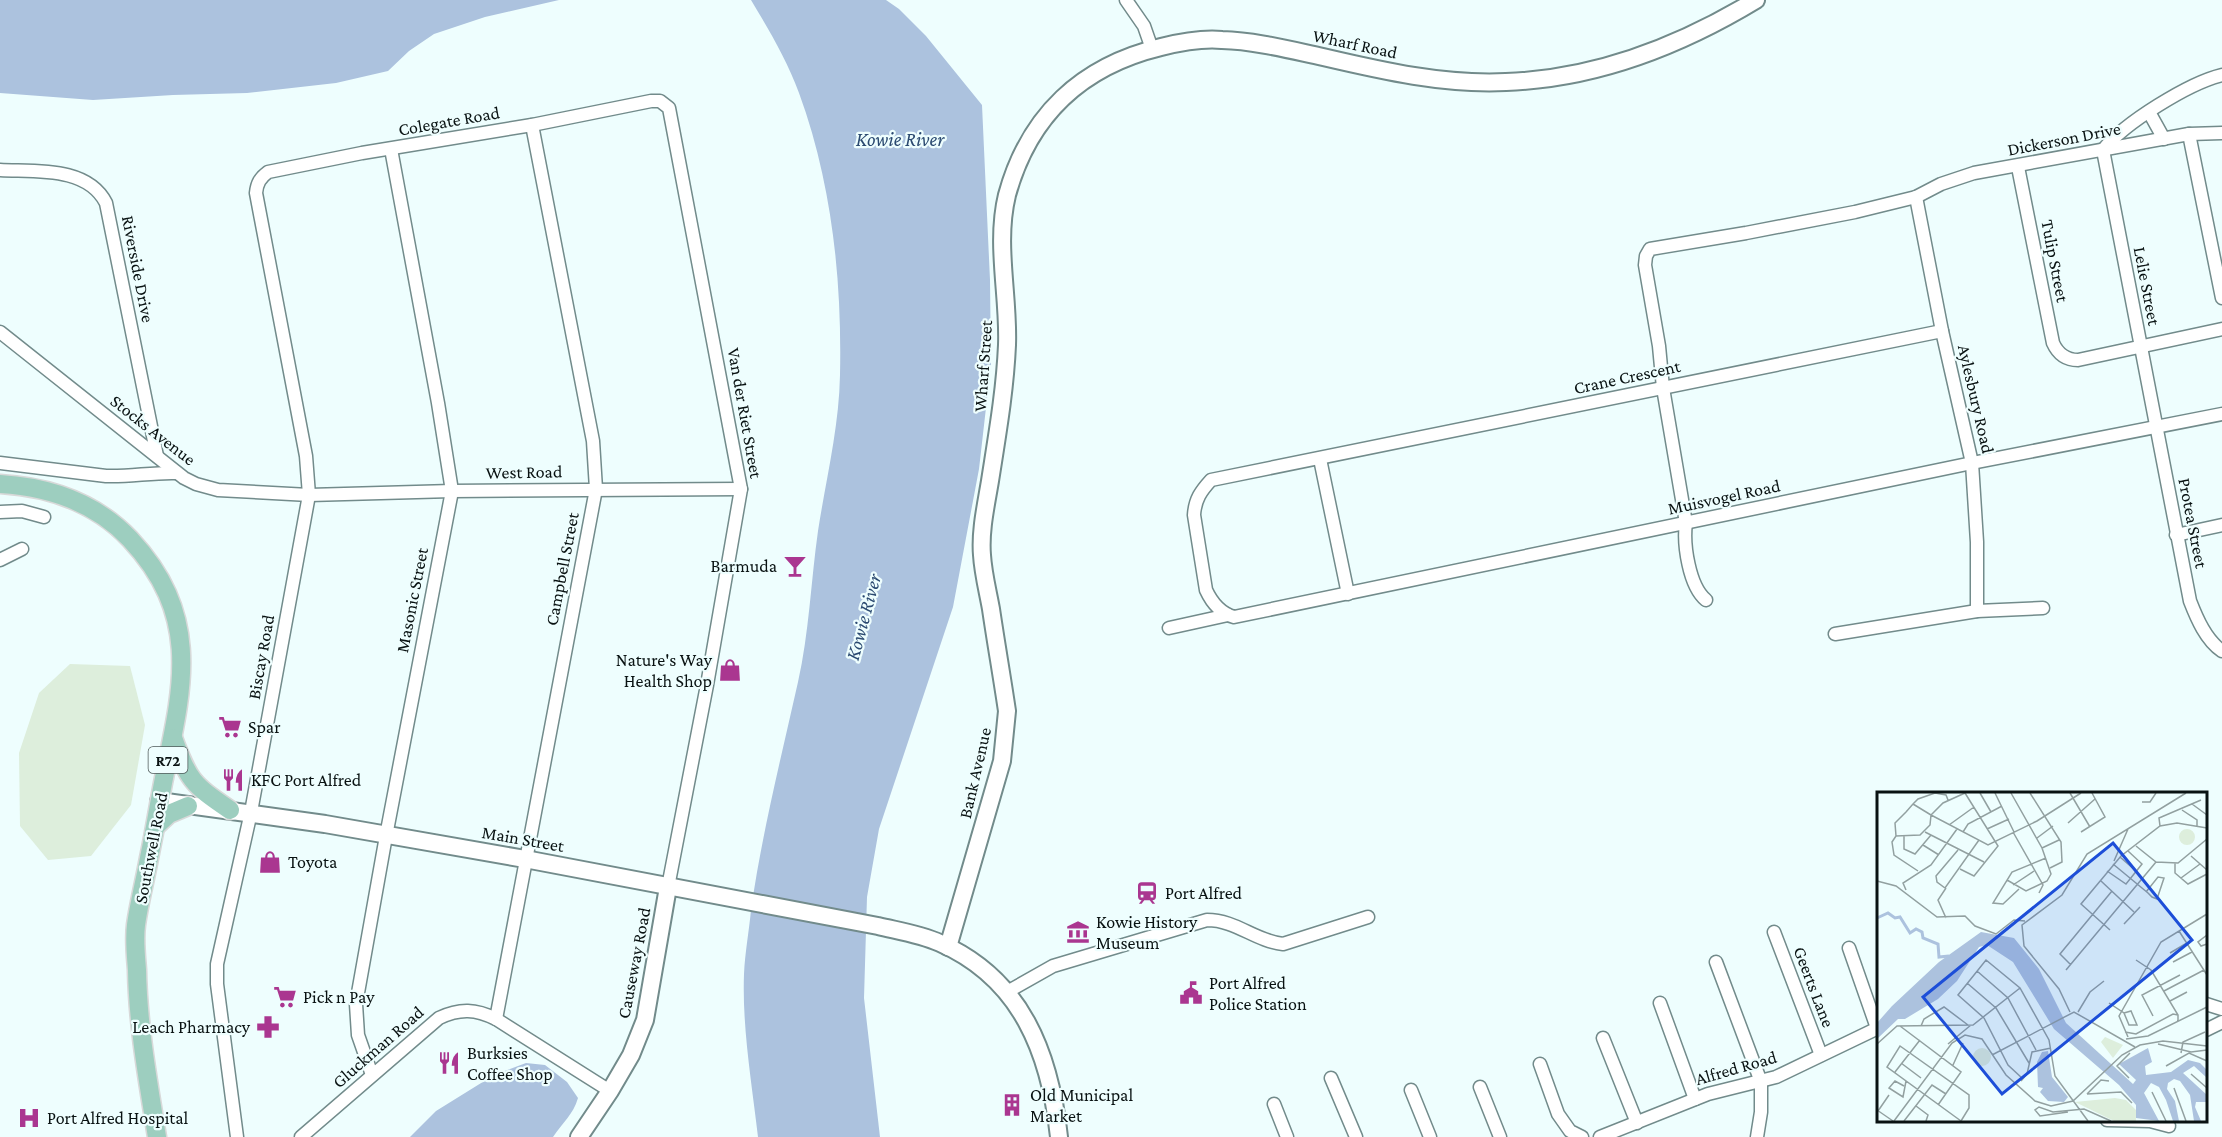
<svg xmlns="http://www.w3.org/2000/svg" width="2222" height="1137" font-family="'Crimson Pro',serif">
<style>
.green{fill:#ddeedc}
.water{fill:#acc2de}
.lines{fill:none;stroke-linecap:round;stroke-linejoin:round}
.street-casing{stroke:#728b8b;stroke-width:15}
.secondary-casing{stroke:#728b8b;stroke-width:20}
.primary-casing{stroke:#d8d9d9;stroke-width:21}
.street{stroke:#fff;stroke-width:12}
.secondary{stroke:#fff;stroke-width:16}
.primary{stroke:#9dcebf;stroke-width:18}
.labels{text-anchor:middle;stroke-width:4.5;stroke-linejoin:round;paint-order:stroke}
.shield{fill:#eefefe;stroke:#4e5959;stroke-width:1.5}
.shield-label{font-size:16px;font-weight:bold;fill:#091212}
.street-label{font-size:18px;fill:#091212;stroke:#eefefe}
.poi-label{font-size:18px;fill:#091212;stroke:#eefefe;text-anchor:start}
.water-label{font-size:20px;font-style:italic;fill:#2a4970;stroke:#eefefe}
.inset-river{fill:none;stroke:#acc2de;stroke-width:3}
.inset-road{fill:none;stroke:#92a0a0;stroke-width:1.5}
.view{fill:#1d4ed8;fill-opacity:0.15;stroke:#1d4ed8;stroke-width:3}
.inset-edge{fill:none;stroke:#091212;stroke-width:3}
</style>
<rect width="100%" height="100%" fill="#eefefe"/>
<polygon class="green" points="70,664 130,666 145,725 131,805 91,856 48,860 20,826 19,753 39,693"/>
<g class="water">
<polygon points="0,0 559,0 485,17 434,34 409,51 388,71 336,83 247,93 173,95 93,100 0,93"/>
<path d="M751,0H886L899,9L926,36L982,105L990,280L991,364L979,469L953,607L879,829L867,897L864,998L880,1137H758C752,1084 742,1028 744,974C745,953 749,931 751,910C762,833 781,758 798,682C809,634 811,580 818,531C826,479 839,428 840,375C842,280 832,183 799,93C787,60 769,30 751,0Z"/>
<path d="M526,1063L545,1065L567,1082L578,1098C573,1115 563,1122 553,1137H410L436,1111L494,1075Z"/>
</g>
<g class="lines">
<g class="street-casing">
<g id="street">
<polyline points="1126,0 1144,26 1152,49"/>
<polyline points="2149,112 2164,139"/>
<polyline points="2189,134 2222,298"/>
<path d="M2103,150L2190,601C2197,619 2206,640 2222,651"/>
<path d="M2103,150C2124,123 2189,83 2222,75"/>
<path d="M2018,167L2053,343C2058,354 2066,360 2078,360L2222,329"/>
<path d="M0,170C35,172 87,166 106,203L157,456"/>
<polyline points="1916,197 1942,331 1972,463 1977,542 1977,611"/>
<path d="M1942,331L1211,480C1201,491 1195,499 1194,515L1206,590C1212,603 1220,613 1234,617L1972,463L2222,414"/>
<polyline points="0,332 184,478 196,484 218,490 309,495 452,491 741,489"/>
<polyline points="1320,459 1348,594"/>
<path d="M0,463L106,476C130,477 153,472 177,473"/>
<polyline points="0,512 22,511 44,517"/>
<polyline points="2176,535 2222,525"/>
<polyline points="0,560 22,549"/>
<path d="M1706,600C1689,586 1683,544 1686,523L1663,388L1659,346L1645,265L1646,256L1650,249L1746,233L1855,212L1916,197L1941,184L1974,173L2189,134L2222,133"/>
<polyline points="1169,628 1228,615"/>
<polyline points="1835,634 1977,611 2043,608"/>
<polyline points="1774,932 1821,1055"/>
<polyline points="1849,948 1877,1028"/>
<polyline points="1716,962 1761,1082 1761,1112 1757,1137"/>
<path d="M1007,992L1053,966L1207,920C1236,920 1255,941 1283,944L1368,917"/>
<polyline points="1660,1003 1695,1099"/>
<polyline points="2206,1004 2222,1009"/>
<polyline points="496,1019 596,489 593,441 532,125"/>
<polyline points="2206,1030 2222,1022"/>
<polyline points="1603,1038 1637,1123"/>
<polyline points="1540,1064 1558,1114 1570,1131 1582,1137"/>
<polyline points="372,1075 358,1035 356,1004 386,836 452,491 438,403 391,149"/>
<polyline points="1331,1078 1356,1137"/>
<polyline points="1480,1087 1500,1137"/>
<polyline points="1411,1090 1430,1137"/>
<polyline points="1274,1104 1287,1137"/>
<polyline points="2107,1120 2150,1121 2169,1126"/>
<path d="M237,1137L217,984V964L251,812L309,495L306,456L256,193C257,183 260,178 268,172L362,153L532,125L651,101H660L669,108L741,489L707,685L668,887"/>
<path d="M301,1137L439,1018C460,1008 476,1009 496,1019L610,1091"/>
<polyline points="1600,1137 1708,1094 1776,1077 1878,1028"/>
</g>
</g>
<g class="secondary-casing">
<g id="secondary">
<path d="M159,801L325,824L525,859L878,926C899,931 920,934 940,943C1022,979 1050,1054 1059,1137"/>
<path d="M948,947L1002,761L1007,711C1002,677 996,643 991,609C988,592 983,573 982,555C980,531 986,505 990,481C997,436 1005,391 1007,345C1009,296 995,244 1007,195C1029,115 1082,66 1161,47C1181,42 1201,38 1222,40C1256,41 1290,50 1323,57C1383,71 1444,85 1506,82C1596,79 1680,46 1756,0"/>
<polyline points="579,1137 610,1091 631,1055 645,1020 668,887"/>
</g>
</g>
<g class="primary-casing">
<g id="primary">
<path d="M0,484C50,487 95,502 130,539C200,614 184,683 165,773C159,802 155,830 149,858C145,880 139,903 136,925C134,940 136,956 137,970C138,1027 148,1081 157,1137"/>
<path d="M173,738C189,781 192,784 230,810"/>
<polyline points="156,826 169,814 188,806"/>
</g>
</g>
<use href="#street" class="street"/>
<use href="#secondary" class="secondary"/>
<use href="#primary" class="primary"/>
</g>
<defs>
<g id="bar-bare" transform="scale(1.8)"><path d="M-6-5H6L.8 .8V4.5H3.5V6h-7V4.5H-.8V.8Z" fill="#aa3690" stroke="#eefefe" stroke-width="2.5" paint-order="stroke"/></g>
<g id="shop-bare" transform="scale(1.8)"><path d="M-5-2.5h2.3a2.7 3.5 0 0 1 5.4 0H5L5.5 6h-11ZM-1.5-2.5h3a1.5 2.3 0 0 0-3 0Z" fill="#aa3690" stroke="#eefefe" stroke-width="2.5" paint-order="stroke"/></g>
<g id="supermarket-bare" transform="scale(1.8)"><path d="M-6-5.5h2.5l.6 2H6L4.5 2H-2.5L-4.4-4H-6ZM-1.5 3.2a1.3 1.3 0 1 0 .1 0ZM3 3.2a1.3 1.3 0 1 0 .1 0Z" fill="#aa3690" stroke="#eefefe" stroke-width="2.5" paint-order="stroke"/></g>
<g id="restaurant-bare" transform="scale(1.8)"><path d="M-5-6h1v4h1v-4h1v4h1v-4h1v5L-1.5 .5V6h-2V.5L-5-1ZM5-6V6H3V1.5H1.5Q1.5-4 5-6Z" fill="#aa3690" stroke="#eefefe" stroke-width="2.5" paint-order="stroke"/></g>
<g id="station-bare" transform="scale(1.8)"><path d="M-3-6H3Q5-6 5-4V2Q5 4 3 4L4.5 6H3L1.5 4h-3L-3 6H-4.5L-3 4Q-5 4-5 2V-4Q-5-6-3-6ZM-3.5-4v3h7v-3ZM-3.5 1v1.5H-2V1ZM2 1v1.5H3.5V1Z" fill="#aa3690" stroke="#eefefe" stroke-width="2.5" paint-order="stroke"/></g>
<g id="museum-bare" transform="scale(1.8)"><path d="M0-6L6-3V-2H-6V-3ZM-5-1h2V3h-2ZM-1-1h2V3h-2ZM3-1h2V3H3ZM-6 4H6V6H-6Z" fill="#aa3690" stroke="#eefefe" stroke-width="2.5" paint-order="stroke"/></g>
<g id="civic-bare" transform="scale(1.8)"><path d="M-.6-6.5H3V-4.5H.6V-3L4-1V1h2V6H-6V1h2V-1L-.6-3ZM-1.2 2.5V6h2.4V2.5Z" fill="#aa3690" stroke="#eefefe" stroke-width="2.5" paint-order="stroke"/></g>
<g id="pharmacy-bare" transform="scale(1.8)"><path d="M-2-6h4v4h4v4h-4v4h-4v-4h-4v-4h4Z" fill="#aa3690" stroke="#eefefe" stroke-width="2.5" paint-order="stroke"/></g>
<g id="building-bare" transform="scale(1.8)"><path d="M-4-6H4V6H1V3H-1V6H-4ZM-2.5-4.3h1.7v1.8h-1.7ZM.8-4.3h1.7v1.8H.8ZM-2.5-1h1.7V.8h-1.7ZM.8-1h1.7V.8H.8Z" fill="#aa3690" stroke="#eefefe" stroke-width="2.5" paint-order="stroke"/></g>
<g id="hospital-bare" transform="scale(1.8)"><path d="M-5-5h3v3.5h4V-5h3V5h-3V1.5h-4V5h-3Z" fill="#aa3690" stroke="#eefefe" stroke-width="2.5" paint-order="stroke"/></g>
</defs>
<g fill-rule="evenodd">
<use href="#bar-bare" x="795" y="566"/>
<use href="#shop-bare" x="730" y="670"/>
<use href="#supermarket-bare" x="230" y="727"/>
<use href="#restaurant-bare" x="233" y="780"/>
<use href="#shop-bare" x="270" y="862"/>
<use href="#station-bare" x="1147" y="893"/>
<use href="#museum-bare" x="1078" y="932"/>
<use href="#civic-bare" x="1191" y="993"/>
<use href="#supermarket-bare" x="285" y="997"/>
<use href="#pharmacy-bare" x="268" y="1027"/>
<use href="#restaurant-bare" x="449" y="1063"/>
<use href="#building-bare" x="1012" y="1105"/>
<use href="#hospital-bare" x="29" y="1118"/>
</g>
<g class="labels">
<rect class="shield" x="148.5" y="747" width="39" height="26" rx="4.5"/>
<g class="shield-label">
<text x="168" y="766">R72</text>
</g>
<g class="street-label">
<text transform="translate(1355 44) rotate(12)" y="6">Wharf Road</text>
<text transform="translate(449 121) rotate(-10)" y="6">Colegate Road</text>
<text transform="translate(2064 139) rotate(-11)" y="6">Dickerson Drive</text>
<text transform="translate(2055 261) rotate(79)" y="6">Tulip Street</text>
<text transform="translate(138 269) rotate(79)" y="6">Riverside Drive</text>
<text transform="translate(2147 286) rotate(79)" y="6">Lelie Street</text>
<text transform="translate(983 366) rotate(-86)" y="6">Wharf Street</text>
<text transform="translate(1627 377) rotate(-12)" y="6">Crane Crescent</text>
<text transform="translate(1976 399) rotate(77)" y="6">Aylesbury Road</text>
<text transform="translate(745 413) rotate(80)" y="6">Van der Riet Street</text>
<text transform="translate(153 430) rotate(38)" y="6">Stocks Avenue</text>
<text transform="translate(524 472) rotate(-1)" y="6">West Road</text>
<text transform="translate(1724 497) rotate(-12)" y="6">Muisvogel Road</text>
<text transform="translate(2193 523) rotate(79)" y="6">Protea Street</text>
<text transform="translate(562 569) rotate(-79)" y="6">Campbell Street</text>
<text transform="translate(412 600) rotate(-79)" y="6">Masonic Street</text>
<text transform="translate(261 657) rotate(-80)" y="6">Biscay Road</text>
<text transform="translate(975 773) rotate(-77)" y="6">Bank Avenue</text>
<text transform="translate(523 839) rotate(10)" y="6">Main Street</text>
<text transform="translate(151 848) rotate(-79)" y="6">Southwell Road</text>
<text transform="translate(634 963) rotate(-79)" y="6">Causeway Road</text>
<text transform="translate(1814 987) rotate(69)" y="6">Geerts Lane</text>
<text transform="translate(378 1047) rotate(-41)" y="6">Gluckman Road</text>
<text transform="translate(1736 1068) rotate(-16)" y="6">Alfred Road</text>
</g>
<g class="poi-label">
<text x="777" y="572" text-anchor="end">Barmuda</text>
<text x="712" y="666" text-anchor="end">Nature's Way<tspan x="712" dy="21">Health Shop</tspan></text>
<text x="248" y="733">Spar</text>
<text x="251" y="786">KFC Port Alfred</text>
<text x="288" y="868">Toyota</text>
<text x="1165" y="899">Port Alfred</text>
<text x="1096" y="928">Kowie History<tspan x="1096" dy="21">Museum</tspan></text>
<text x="1209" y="989">Port Alfred<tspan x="1209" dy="21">Police Station</tspan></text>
<text x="303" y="1003">Pick n Pay</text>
<text x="250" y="1033" text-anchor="end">Leach Pharmacy</text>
<text x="467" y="1059">Burksies<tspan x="467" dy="21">Coffee Shop</tspan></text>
<text x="1030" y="1101">Old Municipal<tspan x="1030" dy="21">Market</tspan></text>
<text x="47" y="1124">Port Alfred Hospital</text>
</g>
<g class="water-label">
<text x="900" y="146">Kowie River</text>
<text transform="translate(863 617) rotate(-75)" y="7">Kowie River</text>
</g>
</g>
<g transform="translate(1877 792)">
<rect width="330" height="330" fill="#eefefe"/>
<path d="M302 45a8 8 0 1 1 16 0a8 8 0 1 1-16 0ZM228,245L246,253L236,266L224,250ZM96 265a9 9 0 1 1 18 0a9 9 0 1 1-18 0ZM238,306L249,308L259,318V329H237L198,310Z" fill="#ddeedc"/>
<path d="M104,140L137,146L162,177L189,231L256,292L259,288L242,272L271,256L275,270L268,274L269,283L294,280L311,268L323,271L330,278V286L317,274L306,281L330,303V310H319L318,315L324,329H317L313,303L303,289L297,287L291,291L290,297L298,309L302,329H296L289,308L282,295L274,291L267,301L282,329L259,326V313L242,293L177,237L136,170L110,153L102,155L80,189L61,207L28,227H21L0,247V231L15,214L62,170ZM171,259L175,285L191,305L187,310L171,309L163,300L166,296L161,295L160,270L165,260Z" fill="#acc2de"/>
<path class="inset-river" d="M0,126L11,121L18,126L23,125L33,141L39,137L45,140L46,146L61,152L62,165L72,164"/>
<path class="inset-road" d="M88,1L66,11L54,23L111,53L160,29L204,1M103,1L114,20M118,1L137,40M153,1L184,50L185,70L173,76M193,1L213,35M265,10H273L279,1M36,12L54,23L53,33L43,43L19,44L18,31L29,20L36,12L41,7L58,1L69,3L71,8M315,12L330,23M305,18L320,28V34M191,31L218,7M72,33L97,15M283,34L282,26L324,8M110,37L132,27M48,40L107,70M86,40L91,32L125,14M136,40L166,93L162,101M204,40L228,25L215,1M19,44L15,50L17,63L41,79M27,44V57L38,62L54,43M160,46L176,34M46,53L62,63M259,54L279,70L301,71L330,47M165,56L182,48M81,58L59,84L60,90L68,96L102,48M314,64L330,78M243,65L259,79M237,69L251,37M298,71V81L311,92L330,82M236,72L271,101L275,105L280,107L287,86L281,85L269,100M83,77L97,84L121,54L88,1M230,79L249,92L265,72L251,59M304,86L323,72M130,88L149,99L170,89L174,82L165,56L134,1M0,89L19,94L60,125L88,124L98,134L119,142L137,128L148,129M224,89L257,120M136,93L157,79M142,97L126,112L116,111L135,80L169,66M29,98L26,91L54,73L80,37M69,126L61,108L69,96M247,132L263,115M233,138L204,112L244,64L283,34L300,31L330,36M302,139L330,183M330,143L321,150L324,154L330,152M293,161L310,151M259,168L274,178L301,223V230M296,170L315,160M194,173L183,162L235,99M189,178L279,70M100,179L131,206L159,258M90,191L119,216L152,271M287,199L327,178M293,209L310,200M232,211L247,221L252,233H260L254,219L247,221M193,220L182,197L147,154L145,133L185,103L210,62L309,1M201,220L213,200L227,189M276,224L265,203L303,183M23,234L84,280L61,313M44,234L47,227L67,215L91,233M248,240L259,242L296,222L301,223M251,245L242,224L284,150L330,122M249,247L271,244L330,215M0,252L20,234L96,233L143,196M71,252L94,233M281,252L314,260L330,258M304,261L306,250L328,240M115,263L197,220L258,255M24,271L44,286M76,273L86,251M289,274L312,261L330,269M18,280L43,248M314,282L330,296M252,286L240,274L253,261M146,287L131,273L107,226L81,203L109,168L143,196L172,248L178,284L211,329M144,289L150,282L155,260L174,256M27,294L18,289L12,296L26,305L29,289M297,296L309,329M275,300L289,329M210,302L244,300L255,311M210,302L224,288L232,289M39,314L51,323L49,329M0,318L16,329M1,319L12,303M191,320L163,324L158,318L162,315L176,320L207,317L234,329M17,329L75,251L88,243L105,247L129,283L158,309L174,314L196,309L245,263L263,253L286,249L330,254M27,329L55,293L69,302M84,329L10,275L23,254L92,303V316L84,329"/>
<path class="view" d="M236,51L315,148L125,302L46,205Z"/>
<rect width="330" height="330" class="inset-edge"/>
</g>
</svg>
